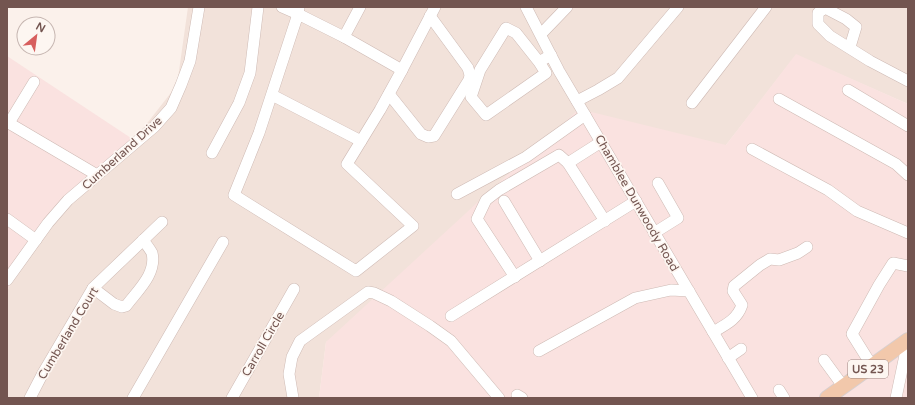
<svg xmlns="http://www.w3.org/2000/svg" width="915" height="405" font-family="'Varela Round',sans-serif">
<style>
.residential{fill:#f2e2da}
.commercial{fill:#fae2e0}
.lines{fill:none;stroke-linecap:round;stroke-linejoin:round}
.minor-casing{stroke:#cebab4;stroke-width:12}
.major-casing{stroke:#d8cfce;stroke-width:16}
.minor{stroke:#fff;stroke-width:11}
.major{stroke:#f2c8ab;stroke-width:14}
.labels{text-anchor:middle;stroke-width:3.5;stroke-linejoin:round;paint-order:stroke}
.shield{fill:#fdf6f1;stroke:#9c8580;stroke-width:1}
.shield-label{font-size:11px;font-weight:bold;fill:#735550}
.street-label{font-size:12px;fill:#735550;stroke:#fdf6f1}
</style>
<rect width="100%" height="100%" fill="#fbf1eb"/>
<polygon class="residential" points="188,7 908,7 908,104 796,55 726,145 326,342 319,398 7,398 7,291 32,244 134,140 177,85"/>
<g class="commercial">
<polygon points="796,54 908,104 908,398 319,398 326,342 579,109 726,145"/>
<polygon points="7,56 134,140 32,244 7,291"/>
</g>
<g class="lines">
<g class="minor-casing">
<g id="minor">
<polyline points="282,7 298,14 299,7"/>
<polyline points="360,7 344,37 402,70 435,7"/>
<polyline points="526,7 559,71 752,398"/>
<polyline points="541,34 567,7"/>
<polyline points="344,37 298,14 259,133 234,195 356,271 413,226 347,164 380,110 402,70"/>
<polyline points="850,47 856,27 846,19 825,8 818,13 818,24 830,36 870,61 908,81"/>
<polyline points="539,62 516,33 506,28 480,70 471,97 486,115 546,73 539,62 551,55"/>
<polyline points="848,90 908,126"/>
<polyline points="389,94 421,134 428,137 434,136 469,80 470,75 468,68 430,16"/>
<polyline points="272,95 361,141"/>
<polyline points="779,99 896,164 908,175"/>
<polyline points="577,101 598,90 618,78 678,7"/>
<polyline points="692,103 766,7"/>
<polyline points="7,122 97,175"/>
<polyline points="9,123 34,82"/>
<polyline points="601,142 568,163 605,221"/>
<polyline points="752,149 828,190 857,211 908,233"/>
<polyline points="212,153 239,103 250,73 258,7"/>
<polyline points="457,194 526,157 585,115"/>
<polyline points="504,201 540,261"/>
<polyline points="7,219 36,240"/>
<polyline points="654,233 678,218 658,183"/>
<polyline points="515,277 477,219 486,200 499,190 559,155 568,163"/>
<polyline points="7,280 48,223 68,200 154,127 171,108 181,85 190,61 199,7"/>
<path d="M93,288L114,304L122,307L126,306C137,291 157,274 152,253C150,249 146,244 143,240"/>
<polyline points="451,316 636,201"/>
<path d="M713,332C725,325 737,320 742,305L733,291L734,286L760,265L770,259L779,260L798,253L807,247"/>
<polyline points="539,351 635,298 671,290 689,291"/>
<polyline points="728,358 741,349"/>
<polyline points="824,360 843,386"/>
<polyline points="872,366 852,334 879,285 893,263 908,266"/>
<polyline points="779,390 784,398"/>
<polyline points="517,395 522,398"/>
<polyline points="30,398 43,373 93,288 162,222"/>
<polyline points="133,398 223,242"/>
<polyline points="232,398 294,289"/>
<polyline points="293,398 289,374 292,357 300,341 368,292 374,293 391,301 430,326 451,341 499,398"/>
<polyline points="896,398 908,341"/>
</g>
</g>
<g class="major-casing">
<polyline id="major" points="827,398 908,340"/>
</g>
<use href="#minor" class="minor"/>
<use href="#major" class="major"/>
</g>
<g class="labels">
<rect class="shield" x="848" y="360" width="40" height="18" rx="3"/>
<g class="shield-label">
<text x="868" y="373">US 23</text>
</g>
<g class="street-label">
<text transform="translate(122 153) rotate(-42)" y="4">Cumberland Drive</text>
<text transform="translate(637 203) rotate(60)" y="4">Chamblee Dunwoody Road</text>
<text transform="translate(68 333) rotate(-59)" y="4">Cumberland Court</text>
<text transform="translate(263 344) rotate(-60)" y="4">Carroll Circle</text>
</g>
</g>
<rect width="915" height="405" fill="none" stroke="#735550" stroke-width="16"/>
<g transform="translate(36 36) rotate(29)"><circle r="19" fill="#fdf6f1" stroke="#c6b6b1"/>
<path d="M0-3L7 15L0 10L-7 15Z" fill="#d75e5d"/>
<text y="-6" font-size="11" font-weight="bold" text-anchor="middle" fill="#735550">N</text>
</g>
</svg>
